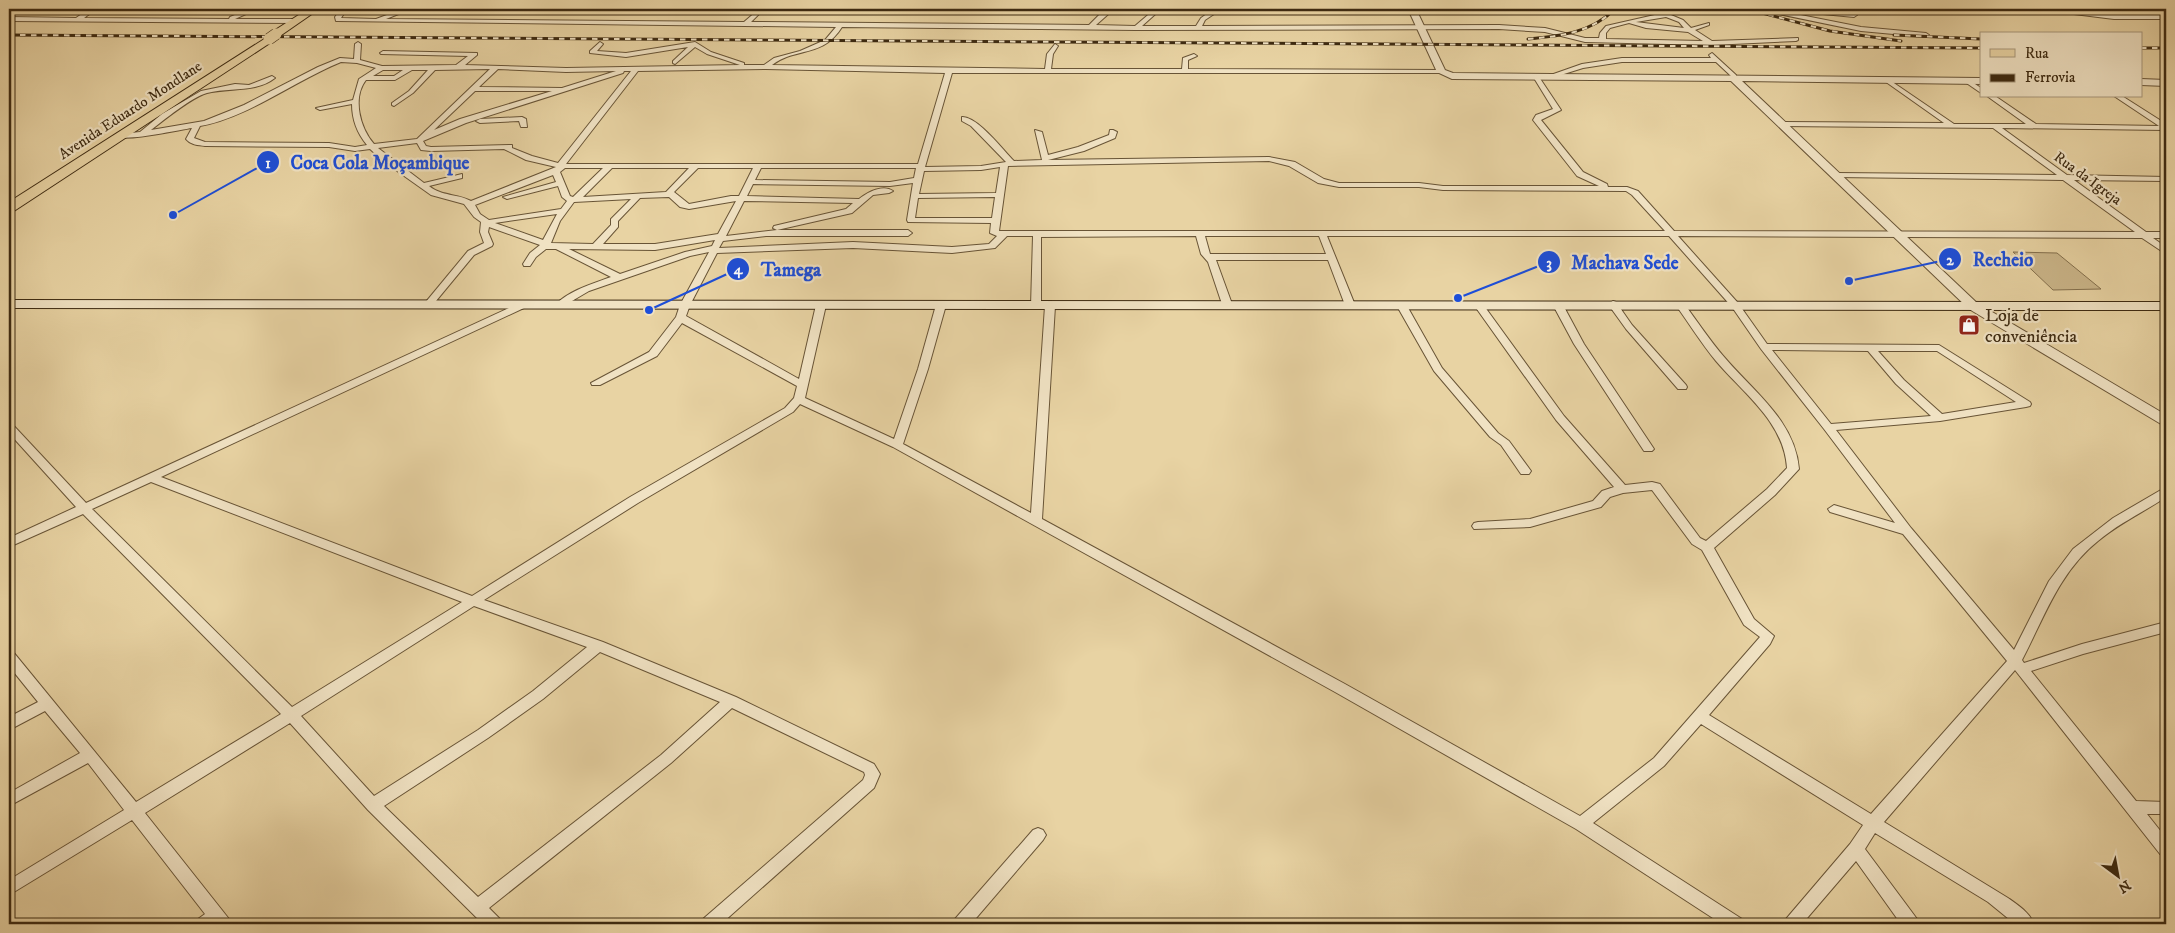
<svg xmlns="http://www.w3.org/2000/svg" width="2175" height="933" font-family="'IM FELL DW Pica',serif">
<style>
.green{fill:#cbb68a;stroke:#84704e}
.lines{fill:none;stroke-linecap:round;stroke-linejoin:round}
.minor-casing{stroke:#685436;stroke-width:2}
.tertiary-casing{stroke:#685436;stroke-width:2}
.secondary-casing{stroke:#3d2a11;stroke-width:2}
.primary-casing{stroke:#3d2a11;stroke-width:2}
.minor{fill:#f0e2c3;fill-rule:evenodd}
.tertiary{fill:#f0e2c3;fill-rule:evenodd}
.secondary{fill:#f0e2c3;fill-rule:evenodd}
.primary{fill:#e8d3a3;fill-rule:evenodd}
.rail-casing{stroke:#3d2a11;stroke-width:3}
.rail{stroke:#f0e2c3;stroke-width:2;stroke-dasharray:5.5;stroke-linecap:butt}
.primary-bridge-casing{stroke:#3d2a11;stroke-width:12;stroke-linecap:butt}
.primary-bridge{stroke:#e8d3a3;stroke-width:11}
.labels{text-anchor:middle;stroke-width:4.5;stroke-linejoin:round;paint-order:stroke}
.far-street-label{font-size:15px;fill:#3d2a11;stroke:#f0e2c3}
.poi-label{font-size:18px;fill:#3d2a11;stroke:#f0e2c3;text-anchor:start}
.leader{fill:none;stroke:#1d4ed8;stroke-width:2}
.callout-dot{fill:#1d4ed8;stroke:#f0e2c3;stroke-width:2}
.mark-label{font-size:15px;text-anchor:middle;font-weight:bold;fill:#fff}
.callout-label{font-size:19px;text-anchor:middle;font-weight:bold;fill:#1d4ed8;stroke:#f0e2c3;stroke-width:4.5;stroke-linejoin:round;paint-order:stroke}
</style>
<rect width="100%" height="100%" fill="#e8d3a3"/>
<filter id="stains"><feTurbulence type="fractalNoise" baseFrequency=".004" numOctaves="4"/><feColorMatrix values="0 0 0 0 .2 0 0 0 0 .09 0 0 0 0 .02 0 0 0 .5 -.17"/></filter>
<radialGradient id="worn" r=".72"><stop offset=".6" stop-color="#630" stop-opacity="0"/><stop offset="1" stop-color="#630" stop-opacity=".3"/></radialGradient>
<polygon class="green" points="2013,252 2057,253 2101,289 2053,290"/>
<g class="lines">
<g class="minor-casing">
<g id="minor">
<polygon points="89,9 96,9 84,18 229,19 230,17 249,9 257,9 235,19 295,19 298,21 295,23 9,21 9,17 76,18"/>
<path d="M341,9H347L341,18L376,19L403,9H411L386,19L744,22L758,10L761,12L751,22L1089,25L1103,11L1114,9L1096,25L1135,26L1155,9H1161L1142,26H1196L1201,18L1211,11L1209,9H1216L1217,12L1205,20L1202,26L1499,25L1545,28L1585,38H1599L1600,33L1606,26L1659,14L1656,12L1659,10L1683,20L1691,28L1709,23V25L1695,30L1712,41L1798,38V40L1796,41L1711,45L1585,42L1545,32L1499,29L1136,30L842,27C823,58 795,47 772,65L1045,69L1047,54L1055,44L1058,46L1053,54L1051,69H1182L1183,58L1194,54L1197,56L1188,60V69L1441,70L1443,71V73H952L925,167L981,166L1006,162L971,126L962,121V117C977,116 1003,150 1014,161L1042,160L1035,130L1042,132L1048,155L1078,147L1109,135L1110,130H1113L1117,132L1115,138L1084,151L1048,160L1269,157L1295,162L1324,179L1339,183H1419L1443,186H1599L1577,176L1533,120L1536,115L1553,109L1534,78L1537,76L1539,77L1561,110L1541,120L1583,172L1607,184L1608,187H1627L1638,191L1674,231L2135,232L2063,180L1836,177L1832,175L1836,173L2057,175L1993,128L1782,126L1778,124L1782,122L1944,123L1886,82V80L1888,79L1954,124H2026L1987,96H1995L2036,124L2159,126L2114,96H2122L2166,124V130L2002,128L2067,175L2166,177V181L2074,180L2146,232H2166V238H2153L2166,247V254L2142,238L1678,236L1738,303L1767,344L1939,345L2030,402L2031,404L2030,406L2026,407L1940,421L1836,430L1911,528L2014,650L2049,581L2073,549L2113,518L2166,487V497C2144,512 2119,523 2098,541C2059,572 2044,618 2022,660L2024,663L2082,644L2166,622V632L2083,654L2031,671L2136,801L2166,802V814H2147L2166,838V856L2160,854L2015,670L1884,822L2008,898C2018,905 2030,913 2034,924H2015L1988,902L1875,833L1865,849L1917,919L1919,924H1901L1856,861L1802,924H1784L1786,919L1850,844L1863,825L1701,724L1664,766L1593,823L1742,919L1744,924H1722L1576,829L1335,692L893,447L800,404L793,412L638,503L484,600L603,642L736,697L874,764L880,774L874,788L721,924H701L703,919L863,780L865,775L864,772L732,708L671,763L489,908L500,919L502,924H483L368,810L290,723L145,813L229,919L231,924H196L198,919L205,914L132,820L9,895V880L124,810L88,763L9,806V793L80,753L45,711L9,730V717L38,702L9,666V652L14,653L136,802L281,714L83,514L9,547V538L76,507L9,433V424L13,425L86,503L520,303H526V307L161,477L472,596L630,497L785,408L794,398L797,386L682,323L657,356L600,385H592L591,383L649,352L676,317L680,305L709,252L690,256L589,291L560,308L555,305C570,290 592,284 611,277L556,249H546L536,257L530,266H524L523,264L530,253L540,245L489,227L488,232L493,244L492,246L474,255L431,307L428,308L423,305L425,303L468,251L484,243L480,232L481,222L474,217L464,204L431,195L383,161L370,149L355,151L329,147L205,146C198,145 191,145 186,139L192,128C178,130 125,142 116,136L120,134L140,132L162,114L201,91L235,84L249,85L272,76L275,78C256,93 230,87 207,93C192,97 164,120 151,130L204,121L244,105L318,67L340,58L354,59L355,44L358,42L361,44L360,60L382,66L456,65L468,56L381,54L380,53L383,51L477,53V55L465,65L566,68L740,65L707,54L695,47L675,64L673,63V61L688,47L626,57L590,53V51L600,42L603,44L597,51L626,53L695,42L711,52L744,63V65H764L774,58L800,51L825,40L836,27L336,21L335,17ZM1666,17L1679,22L1684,28L1636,22ZM1629,23L1646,28L1688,32L1703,41L1606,39V33L1610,28ZM341,62L357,63L376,68L359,79L353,100L316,108L320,110L352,104C352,120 357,133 367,145L355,147L329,143L205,142L194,138L200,126C247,118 296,80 341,62ZM490,69L417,139L374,144C360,128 352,98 366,80H395L412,70H428L409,91L392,103V105L394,106L413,93L435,70ZM498,69L566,72L616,71L562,88L479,87ZM766,69L945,73L918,164H566L638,71ZM383,70H403L394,76H373ZM624,71H631L558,163L532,156L512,148V145H509L431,147L426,146L423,141L466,123L623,73ZM475,91H552L460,119L434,130ZM417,143L421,150L431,151L504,149L526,160L556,167L471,201C456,193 443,197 429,186L462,178V174L424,183L378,148ZM1269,161L1289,166L1318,183L1339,187H1419L1443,190L1626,191L1632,195L1665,231H999L1008,166ZM1000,167L996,193L919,194L924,171L981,170ZM565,168H603L573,197L570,196L560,172ZM612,168H689L666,192L583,197ZM698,168H753L739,196H731L689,204L674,192ZM761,168H916L914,178L890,182L755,180ZM553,175L556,182L503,197L507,199L558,186L562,197L567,201L561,209L489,220L480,214L475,205ZM913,183L907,220L908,222L991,223L990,233L997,236L989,244L952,247L853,242L719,248L723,241L766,236H908L912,233L908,230H777L852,213L873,195L889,193L893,191C883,184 868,192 859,199L747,196L753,184L890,186ZM669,197L680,207L689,209L736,201L718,234L655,244H603L618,227V221L640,198ZM995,197L992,218H915L918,198ZM631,199L611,219V225L593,244L551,243L560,221L574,202ZM744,201L853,203L846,209L774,226L773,228L777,230L726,236ZM557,214L543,240L495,223ZM1007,236H1033L1031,306L1036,309L1041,306V237L1196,236L1201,254L1208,262L1222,304L1227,307L1232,304L1216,260H1328L1345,305L1350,308L1355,305L1327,236H1669L1732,307L1761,349L1824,429L1895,523L1834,505L1828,509L1830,512L1903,534L2007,661L1871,814L1709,715L1770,644L1774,636L1754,619L1714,548L1775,495L1799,469C1795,421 1754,392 1725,358C1710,341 1697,321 1683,302H1677L1675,304C1689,323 1701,343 1716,361C1744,394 1784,422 1787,468L1767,489L1706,541L1700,538L1660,484L1652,482L1625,485L1564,416L1482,303H1476L1474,305L1556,420L1614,487L1602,491L1593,501L1530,519L1478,522L1474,523L1472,526L1474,529L1530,527L1601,507L1610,497L1623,493L1652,490L1692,544L1702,550L1744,625L1760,637L1654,758L1580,816L1345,684L1042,519L1055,306L1053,304H1047L1045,306L1031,513L903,444L928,369L946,305L944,303L941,302L936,305L918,369L894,439L805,398L826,305L824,303L821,302L816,305L799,379L686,316L690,305L717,253L853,248L952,253L995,248ZM1205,236H1319L1326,254H1210ZM715,240L712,246L685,252L620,274L569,249L655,250ZM1772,350L1868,351L1896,384L1931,416L1831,424ZM1878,351H1937L2016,402L1942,414L1904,380ZM151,482L462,602L292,707L92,509ZM474,606L587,647L533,691L478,730L374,796L301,716ZM600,652L720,702L661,755L478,897L384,806L488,738L543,699Z"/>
<polygon points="1771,9 1861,27 1926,33 1929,35 1926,37 1861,31 1769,12 1768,11"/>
<polygon points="1789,9 1808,9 1854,13 1857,15 1854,17 1792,11"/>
<polygon points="2060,9 2114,15 2166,15 2166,19 2114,19 2058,12 2057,11"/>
<polygon points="1712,53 1736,75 1736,80 1732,80 1731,76 1716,62 1622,62 1583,68 1548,79 1545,77 1582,64 1622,58 1711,58 1709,55"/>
<polygon points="1965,80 1969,80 1981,88 1981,93 1965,82"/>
<polygon points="522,117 526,119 527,127 521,127 519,121 480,123 476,121 480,119"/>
<polygon points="1613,301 1616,302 1632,325 1686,385 1687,387 1686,389 1678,389 1626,329 1608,304"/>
<polygon points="1558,302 1563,305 1584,344 1654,449 1652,451 1644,451 1574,344 1553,305"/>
<polygon points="1402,303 1407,306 1442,368 1498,433 1509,441 1531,471 1529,474 1521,474 1501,445 1490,437 1434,371 1397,306"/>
<polygon points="1038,828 1043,830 1046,835 1043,840 971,924 953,924 955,919 1033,830"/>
</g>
</g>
<g class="tertiary-casing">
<g id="tertiary">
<polygon points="1408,9 1416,9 1445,70 1453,73 1981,78 1981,84 1742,81 1977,303 2166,415 2166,425 2161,424 1969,309 1731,81 1452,79 1437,72"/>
<polygon points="2141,79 2166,80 2166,86 2141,85"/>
</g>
</g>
<g class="secondary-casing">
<polygon id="secondary" points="9,300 2166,302 2166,310 9,308"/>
</g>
<g class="primary-casing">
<g id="primary">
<polygon points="308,9 319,9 280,36 272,36 271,34 272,32"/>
<polygon points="269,36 273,37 274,39 273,41 14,211 9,212 9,202"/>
</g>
</g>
<use href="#minor" class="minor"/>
<use href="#tertiary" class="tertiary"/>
<use href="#secondary" class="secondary"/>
<use href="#primary" class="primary"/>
<g class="rail-casing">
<g id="rail">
<polyline points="1747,9 1830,31 1901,41"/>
<polyline points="9,35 1981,48"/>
<polyline points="1894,35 1981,39"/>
<path d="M1528,39C1560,36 1591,33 1615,9"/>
<polyline points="2141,48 2166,48"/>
</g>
</g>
<use href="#rail" class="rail"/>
<g class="primary-bridge-casing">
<polyline id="primary-bridge" points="269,39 276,34"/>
</g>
<use href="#primary-bridge" class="primary-bridge"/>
</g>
<defs>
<g id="shop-square" transform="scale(1.125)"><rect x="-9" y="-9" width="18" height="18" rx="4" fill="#8f2418" stroke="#f0e2c3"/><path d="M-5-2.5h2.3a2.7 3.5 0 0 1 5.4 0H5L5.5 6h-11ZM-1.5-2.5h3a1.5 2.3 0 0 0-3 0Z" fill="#fff"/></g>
</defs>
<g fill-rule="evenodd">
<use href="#shop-square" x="1969" y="325"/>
</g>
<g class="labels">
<g class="far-street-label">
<text transform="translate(130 110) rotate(-33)" y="5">Avenida Eduardo Mondlane</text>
<text transform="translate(2088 178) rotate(36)" y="5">Rua da Igreja</text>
</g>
<g class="poi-label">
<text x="1985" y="321">Loja de<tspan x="1985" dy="21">conveniência</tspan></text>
</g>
</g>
<path class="leader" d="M173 215L268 162M1849 281L1950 259M1458 298L1549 262M649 310L738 269"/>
<g class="callout-dot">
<circle cx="173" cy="215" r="5"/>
<circle cx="1849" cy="281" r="5"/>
<circle cx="1458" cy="298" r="5"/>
<circle cx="649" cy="310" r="5"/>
<circle cx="268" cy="162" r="12"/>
<circle cx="1950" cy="259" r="12"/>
<circle cx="1549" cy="262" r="12"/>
<circle cx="738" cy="269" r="12"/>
</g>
<g class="mark-label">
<text x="268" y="168">1</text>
<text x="1950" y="265">2</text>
<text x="1549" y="268">3</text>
<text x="738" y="274">4</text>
</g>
<g class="callout-label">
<text x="380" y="169">Coca Cola Moçambique</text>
<text x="2003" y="266">Recheio</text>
<text x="1625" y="269">Machava Sede</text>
<text x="791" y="276">Tamega</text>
</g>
<rect width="2175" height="933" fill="none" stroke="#e8d3a3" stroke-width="30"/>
<rect x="10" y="10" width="2155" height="913" fill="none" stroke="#3d2a11" stroke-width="2.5"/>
<rect x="15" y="15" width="2145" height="903" fill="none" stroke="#3d2a11"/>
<rect x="1980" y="32" width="162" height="65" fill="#f0e2c3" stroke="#a8987c"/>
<rect x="1990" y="49" width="25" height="8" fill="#e8d3a3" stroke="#a8987c"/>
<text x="2025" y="58" font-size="15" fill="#3d2a11">Rua</text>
<rect x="1990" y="74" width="25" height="8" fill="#3d2a11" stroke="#a8987c"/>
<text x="2025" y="82" font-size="15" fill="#3d2a11">Ferrovia</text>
<g transform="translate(2118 876) rotate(148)" stroke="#f0e2c3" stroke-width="4" paint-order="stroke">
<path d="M0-4L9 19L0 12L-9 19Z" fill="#3d2a11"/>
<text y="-8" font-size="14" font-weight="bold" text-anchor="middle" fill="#3d2a11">N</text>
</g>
<rect width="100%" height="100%" filter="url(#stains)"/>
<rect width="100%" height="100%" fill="url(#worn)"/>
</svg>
